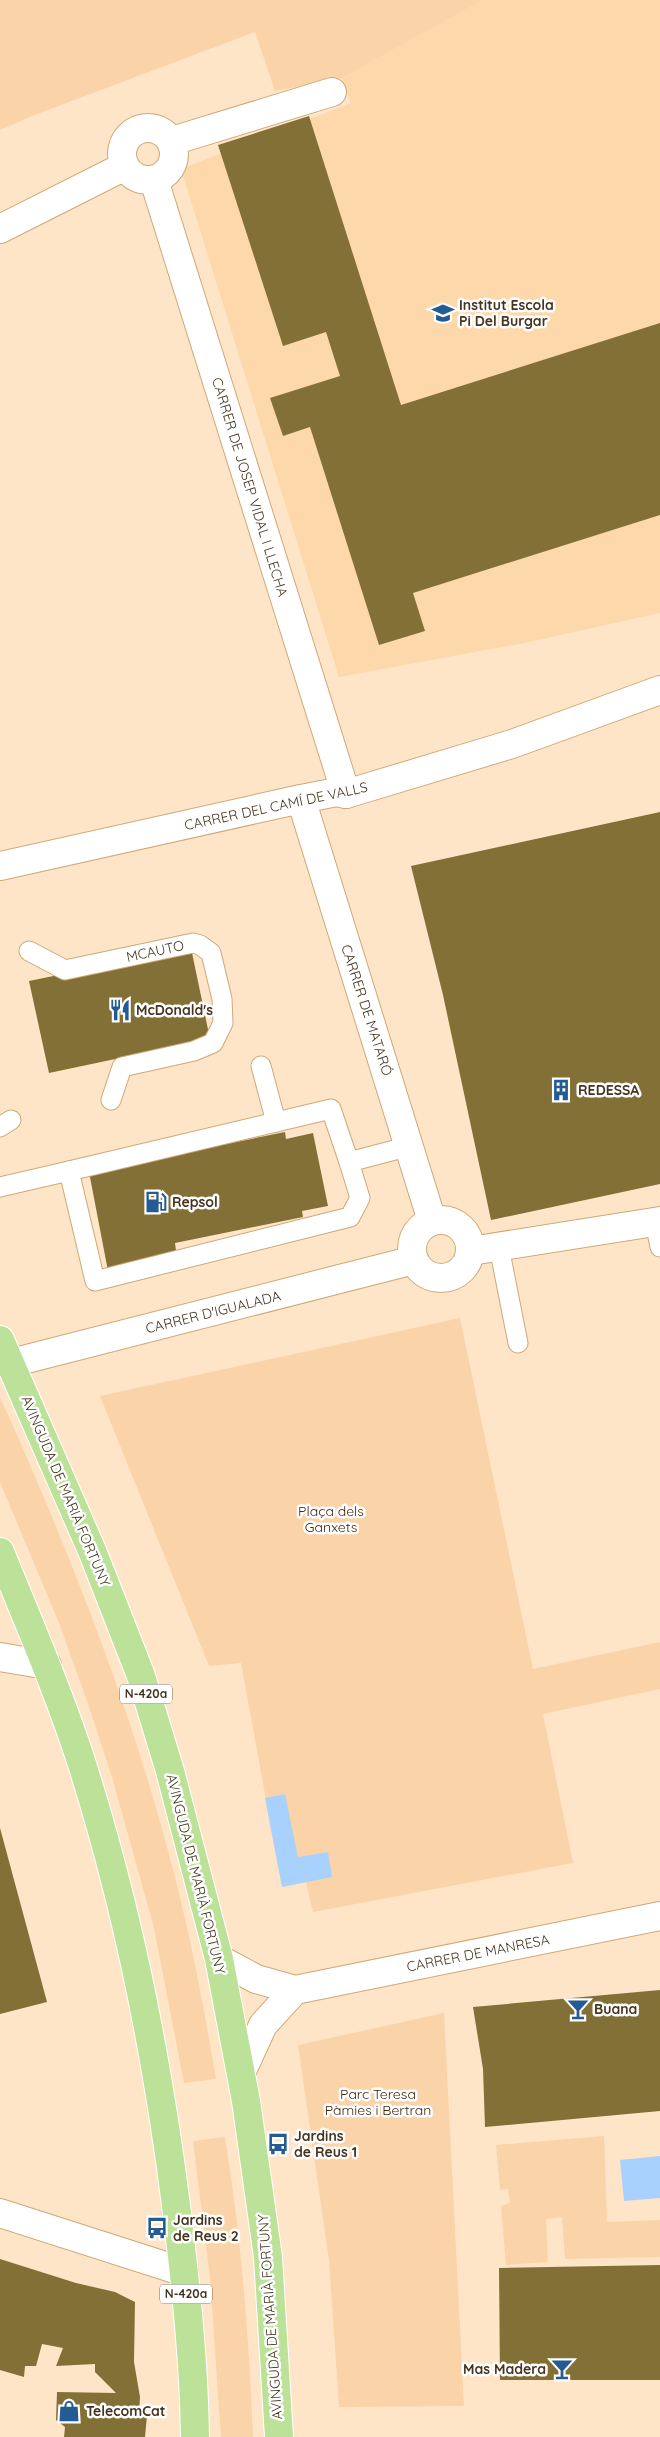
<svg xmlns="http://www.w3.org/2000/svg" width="660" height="2437" font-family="Quicksand,sans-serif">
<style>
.built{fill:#fdd8ab}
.green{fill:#fad4a8}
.water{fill:#a9d1fe}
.building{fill:#837037}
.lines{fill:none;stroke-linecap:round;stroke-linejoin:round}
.service-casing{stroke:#cfa877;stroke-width:21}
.minor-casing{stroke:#cfa877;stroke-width:30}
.secondary-casing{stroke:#cfa877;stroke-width:30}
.primary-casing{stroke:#fff;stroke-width:30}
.service{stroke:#fff;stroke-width:19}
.minor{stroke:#fff;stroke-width:28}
.secondary{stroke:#fff;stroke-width:28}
.primary{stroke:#bce198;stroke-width:28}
.labels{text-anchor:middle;stroke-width:5;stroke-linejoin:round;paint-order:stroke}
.shield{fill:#fff;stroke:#7d7263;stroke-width:1}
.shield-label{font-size:12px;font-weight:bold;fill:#453520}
.poi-label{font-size:14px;font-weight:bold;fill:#453520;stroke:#fff;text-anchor:start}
.street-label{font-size:14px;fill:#453520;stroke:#fff}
.park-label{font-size:14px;fill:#3c280d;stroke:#fff}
</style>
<rect width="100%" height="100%" fill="#fee5c7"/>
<polygon class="built" points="483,0 660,0 660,613 524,643 339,677 181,169 351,103 342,78"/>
<g class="green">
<polygon points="0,0 483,0 342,78 275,91 255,32 32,116 0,130"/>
<polygon points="460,1318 533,1669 660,1642 660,1689 543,1714 573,1863 313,1912 306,1882 282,1887 241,1663 209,1666 100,1396"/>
<path d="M0,1397C76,1566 145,1743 186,1923C198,1975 207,2027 216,2079L184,2083L154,1928L112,1777L87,1701L59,1623L0,1482Z"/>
<polygon points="444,2013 464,2406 339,2407 329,2261 298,2045"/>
<polygon points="604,2136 607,2222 660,2220 660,2257 565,2259 562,2217 546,2219 548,2262 506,2265 501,2206 510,2203 508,2189 500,2190 496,2145"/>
<path d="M225,2137C241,2236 249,2336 253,2437H221L210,2278L193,2141Z"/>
</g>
<g class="water">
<polygon points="285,1794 298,1857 328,1852 332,1877 282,1887 265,1798"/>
<polygon points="660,2156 660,2198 624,2201 620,2160"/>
</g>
<g class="building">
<polygon points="309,116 401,405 660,323 660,515 413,593 425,631 379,645 310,427 283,436 270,398 340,376 326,332 283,346 218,145"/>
<polygon points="660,812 660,1184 491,1220 443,995 411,866"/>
<polygon points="191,948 210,1039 49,1073 29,981"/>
<polygon points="285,1132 286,1139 313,1133 328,1206 302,1211 303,1217 175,1243 177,1258 108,1271 89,1172"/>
<polygon points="0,1828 47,2002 0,2014"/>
<polygon points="660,1990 660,2111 485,2127 483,2069 473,2007"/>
<polygon points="0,2259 76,2283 115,2292 135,2302 134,2362 140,2397 139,2416 147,2416 145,2437 64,2437 65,2427 56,2420 57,2392 116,2393 95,2372 95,2364 56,2366 63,2348 42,2344 36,2366 25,2366 24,2377 0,2370"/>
<polygon points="660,2265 660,2380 500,2380 499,2268"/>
</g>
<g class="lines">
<g class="service-casing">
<g id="service">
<polyline points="29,951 65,970 193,943 200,945 211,953 222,999 223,1023 213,1043 194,1051 122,1067 111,1100"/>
<polyline points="261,1066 276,1122"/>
<polyline points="0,1127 11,1120"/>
<polyline points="69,1171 331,1109 349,1162"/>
<polyline points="0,1187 69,1171 95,1281 350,1217 360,1198 349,1162 410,1146"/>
<polyline points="655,1222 660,1247"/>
<polyline points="499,1247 518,1343"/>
</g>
</g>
<g class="minor-casing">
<g id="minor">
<circle cx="148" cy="154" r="26"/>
<polyline points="172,141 332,92"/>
<polyline points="154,180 346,794"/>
<polyline points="0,229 125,166"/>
<polyline points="301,799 432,1221"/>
<circle cx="441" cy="1249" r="29"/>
<polyline points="471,1251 660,1221"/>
<polyline points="11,1363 414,1260"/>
<polyline points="0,1657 47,1665"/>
<polyline points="219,1959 256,1979 295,1990 660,1916"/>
<polyline points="241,2073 263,2025 295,1990"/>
<polyline points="0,2213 184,2272"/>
</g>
</g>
<g class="secondary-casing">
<polyline id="secondary" points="0,866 301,799 337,792 346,794 512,744 660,690"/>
</g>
<g class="primary-casing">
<g id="primary">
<polyline points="0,1340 93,1553 141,1676 170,1771 219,1959 246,2101 268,2257 279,2437"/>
<path d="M0,1552C28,1621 58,1690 81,1761C128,1908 158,2060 177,2213C186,2288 194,2362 195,2437"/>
</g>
</g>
<use href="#service" class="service"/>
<use href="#minor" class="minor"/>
<use href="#secondary" class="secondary"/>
<use href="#primary" class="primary"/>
</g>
<defs>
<g id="school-bare" transform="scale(1.725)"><path d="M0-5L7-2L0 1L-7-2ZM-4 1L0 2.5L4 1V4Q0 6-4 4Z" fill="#245b93" stroke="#fff" stroke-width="2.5" paint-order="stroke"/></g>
<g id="restaurant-bare" transform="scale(1.725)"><path d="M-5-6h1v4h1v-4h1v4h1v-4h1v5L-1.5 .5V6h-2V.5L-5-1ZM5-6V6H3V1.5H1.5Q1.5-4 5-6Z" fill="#245b93" stroke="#fff" stroke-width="2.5" paint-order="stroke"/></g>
<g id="building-bare" transform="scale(1.725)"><path d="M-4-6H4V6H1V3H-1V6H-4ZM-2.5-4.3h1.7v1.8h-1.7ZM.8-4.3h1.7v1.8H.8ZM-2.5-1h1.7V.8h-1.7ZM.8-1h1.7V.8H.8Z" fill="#245b93" stroke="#fff" stroke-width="2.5" paint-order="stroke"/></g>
<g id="fuel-bare" transform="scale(1.725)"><path d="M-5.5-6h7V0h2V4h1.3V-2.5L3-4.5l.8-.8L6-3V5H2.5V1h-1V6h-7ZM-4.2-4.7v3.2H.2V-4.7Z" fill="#245b93" stroke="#fff" stroke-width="2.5" paint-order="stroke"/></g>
<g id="bar-bare" transform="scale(1.725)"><path d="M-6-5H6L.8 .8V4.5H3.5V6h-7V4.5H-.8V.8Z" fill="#245b93" stroke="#fff" stroke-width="2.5" paint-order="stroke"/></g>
<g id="bus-bare" transform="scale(1.725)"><path d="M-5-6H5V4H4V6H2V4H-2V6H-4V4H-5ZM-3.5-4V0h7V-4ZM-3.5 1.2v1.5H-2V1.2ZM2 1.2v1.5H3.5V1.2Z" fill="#245b93" stroke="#fff" stroke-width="2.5" paint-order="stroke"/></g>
<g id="shop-bare" transform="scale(1.725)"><path d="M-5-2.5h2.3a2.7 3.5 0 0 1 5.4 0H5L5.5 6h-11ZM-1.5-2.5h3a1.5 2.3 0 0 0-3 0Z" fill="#245b93" stroke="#fff" stroke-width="2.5" paint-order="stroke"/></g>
</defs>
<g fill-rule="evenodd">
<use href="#school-bare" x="443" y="313"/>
<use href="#restaurant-bare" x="120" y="1010"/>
<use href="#building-bare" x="561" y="1090"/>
<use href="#fuel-bare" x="156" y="1202"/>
<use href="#bar-bare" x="578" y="2009"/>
<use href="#bus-bare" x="278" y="2144"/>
<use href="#bus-bare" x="157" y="2228"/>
<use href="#bar-bare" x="562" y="2369"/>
<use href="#shop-bare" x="69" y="2411"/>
</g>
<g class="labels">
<g class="shield">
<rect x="120" y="1684.5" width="52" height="19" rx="4"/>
<rect x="160" y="2284.5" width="52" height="19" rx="4"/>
</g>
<g class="shield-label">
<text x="146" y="1698">N-420a</text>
<text x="186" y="2298">N-420a</text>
</g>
<g class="poi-label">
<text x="459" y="310">Institut Escola<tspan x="459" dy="16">Pi Del Burgar</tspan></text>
<text x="136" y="1015">McDonald's</text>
<text x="578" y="1095">REDESSA</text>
<text x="172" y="1207">Repsol</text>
<text x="594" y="2014">Buana</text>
<text x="294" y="2141">Jardins<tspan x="294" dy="16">de Reus 1</tspan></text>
<text x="173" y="2225">Jardins<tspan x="173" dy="16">de Reus 2</tspan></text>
<text x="546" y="2374" text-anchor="end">Mas Madera</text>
<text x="86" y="2416">TelecomCat</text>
</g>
<g class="street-label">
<text transform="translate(250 487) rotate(73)" y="5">CARRER DE JOSEP VIDAL I LLECHA</text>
<text transform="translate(276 806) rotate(-12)" y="5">CARRER DEL CAMÍ DE VALLS</text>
<text transform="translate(155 951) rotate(-12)" y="5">MCAUTO</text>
<text transform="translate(367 1010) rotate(72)" y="5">CARRER DE MATARÓ</text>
<text transform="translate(213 1312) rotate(-14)" y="5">CARRER D'IGUALADA</text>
<text transform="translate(66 1491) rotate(67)" y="5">AVINGUDA DE MARIÀ FORTUNY</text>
<text transform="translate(196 1874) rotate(76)" y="5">AVINGUDA DE MARIÀ FORTUNY</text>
<text transform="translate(478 1953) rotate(-11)" y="5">CARRER DE MANRESA</text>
<text transform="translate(270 2317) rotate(-94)" y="5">AVINGUDA DE MARIÀ FORTUNY</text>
</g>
<g class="park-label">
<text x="331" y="1516">Plaça dels<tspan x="331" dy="16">Ganxets</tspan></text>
<text x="378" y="2099">Parc Teresa<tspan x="378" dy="16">Pàmies i Bertran</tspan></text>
</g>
</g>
</svg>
